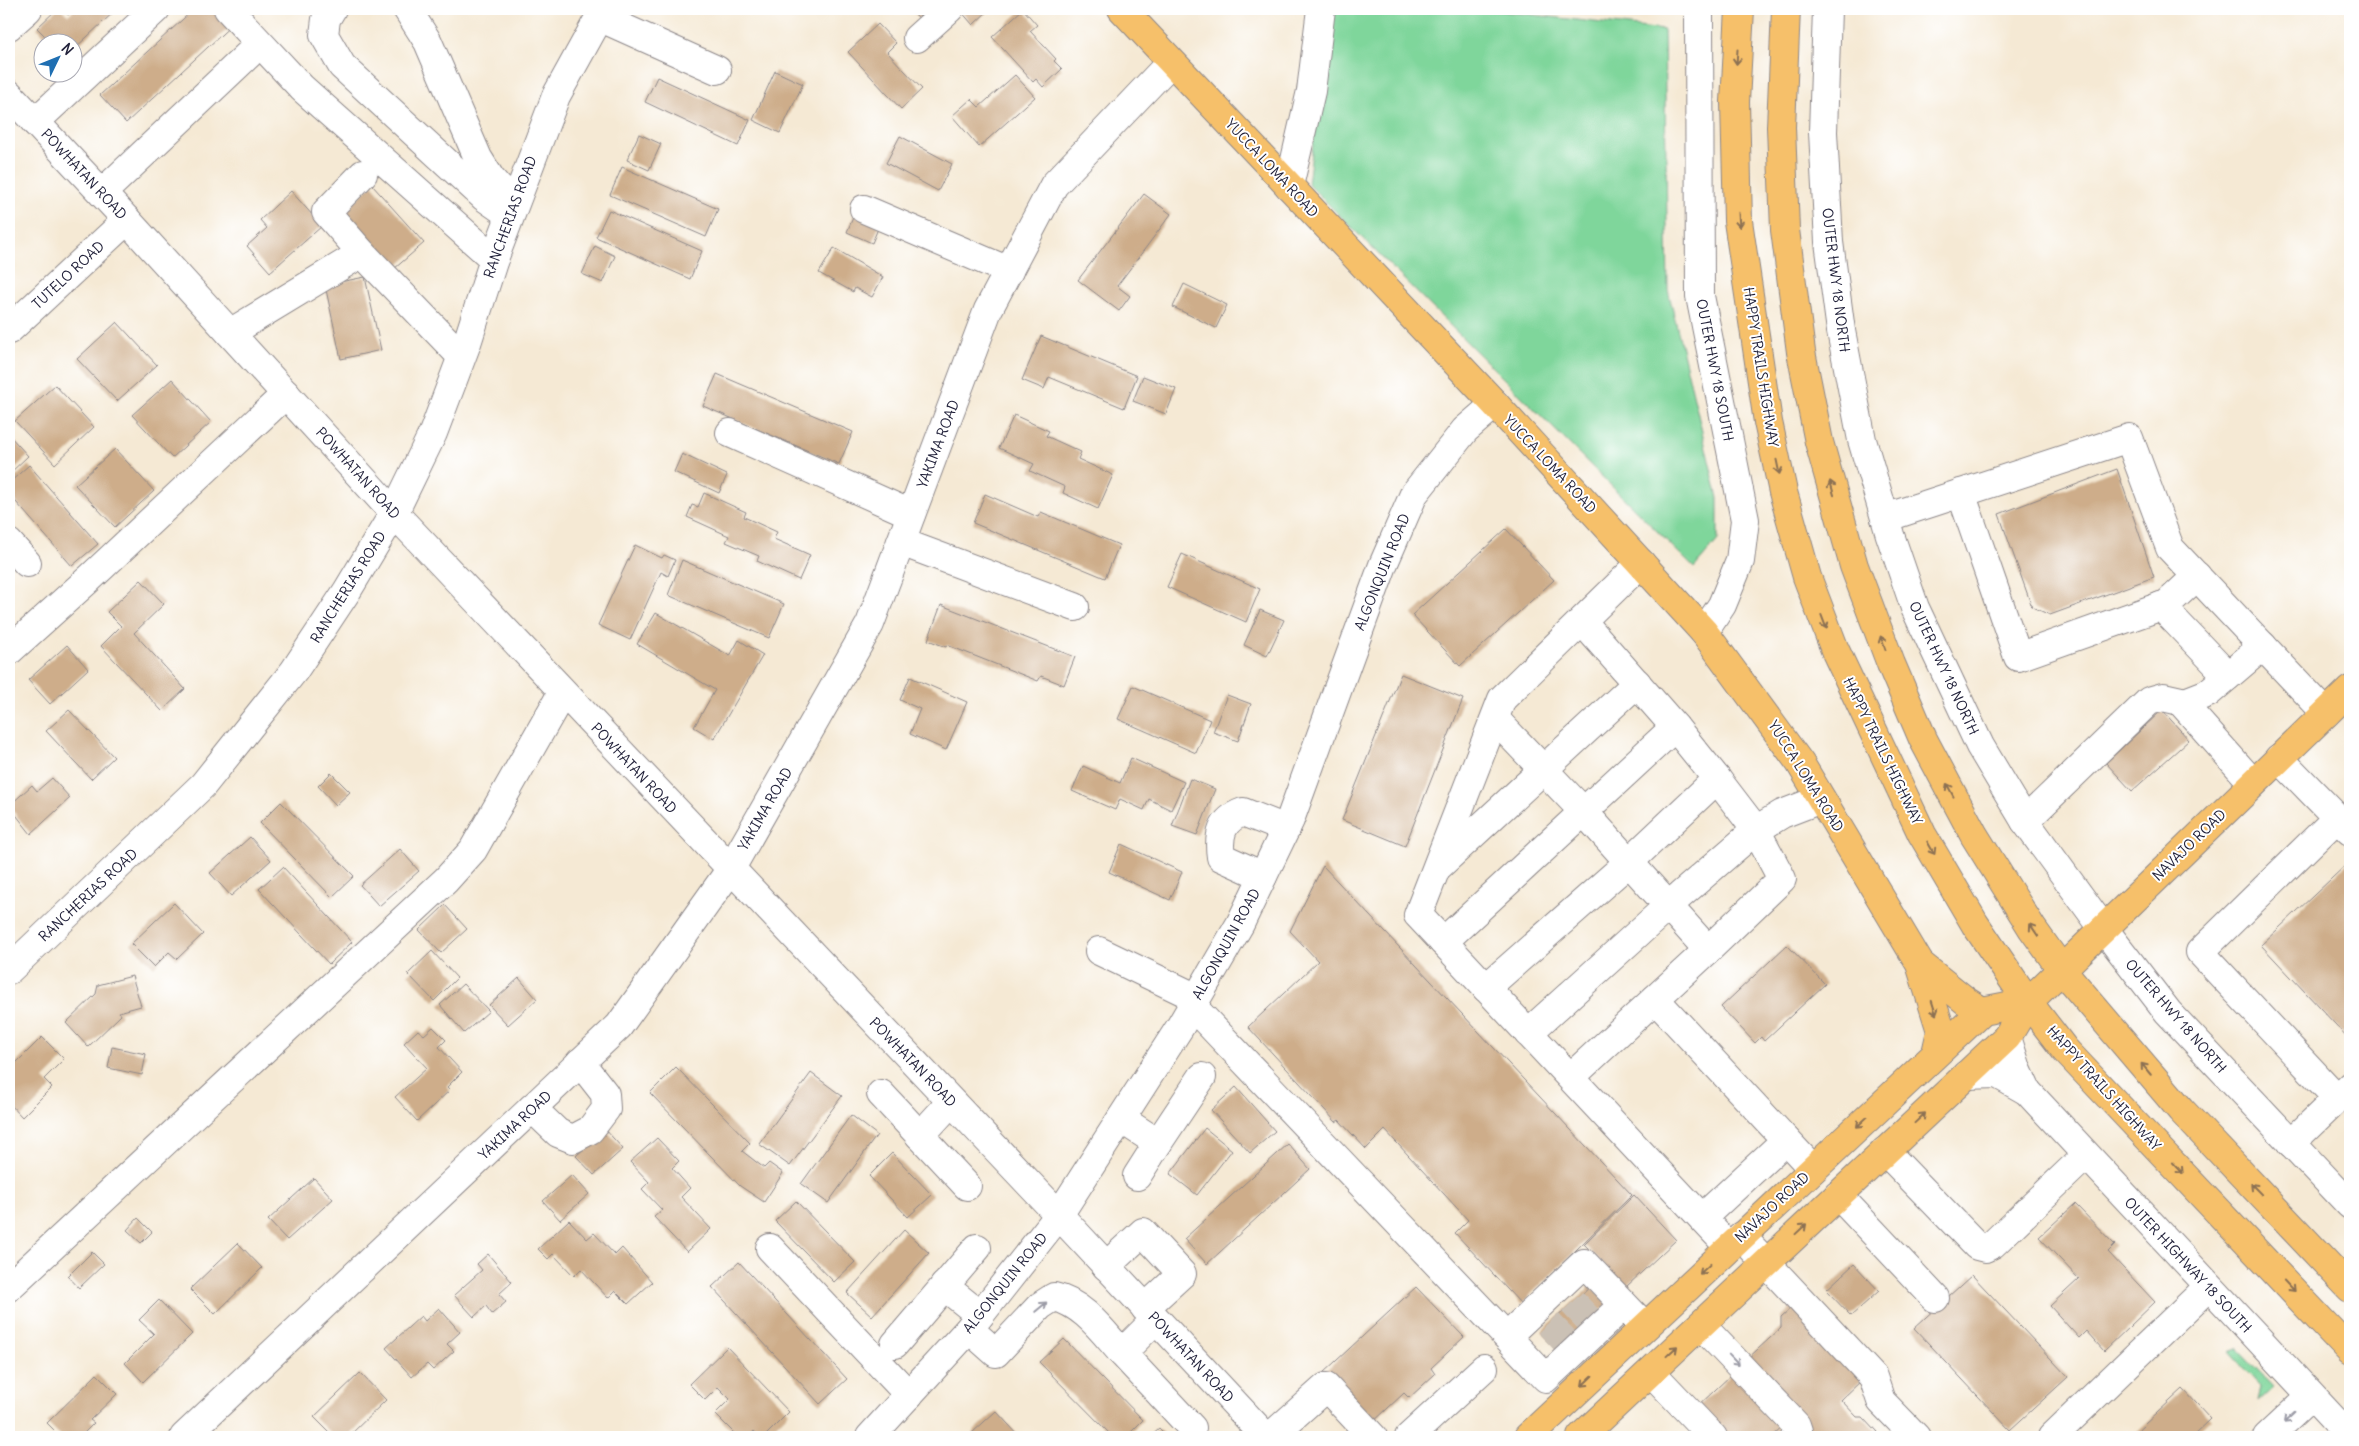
<svg xmlns="http://www.w3.org/2000/svg" width="2359" height="1446" font-family="Delius,sans-serif">
<style>
.green{fill:#7fd69b;stroke:#507c6b}
.building{fill:#cead8a}
.lines{fill:none;stroke-linecap:round;stroke-linejoin:round}
.minor-tunnel{stroke:#cbc1b5;stroke-width:28;stroke-dasharray:28 14;stroke-linecap:butt}
.minor-casing{stroke:#8c8688;stroke-width:30}
.major-casing{stroke:#8c8688;stroke-width:30}
.minor{stroke:#fff;stroke-width:28}
.major{stroke:#f6c06b;stroke-width:28}
.oneway{stroke:#8c7153}
.oneway2{stroke:#9c9ca7}
.labels{text-anchor:middle;stroke-width:4;stroke-linejoin:round;paint-order:stroke}
.street-label{font-size:14px;fill:#22223b;stroke:#fff}
</style>
<rect width="100%" height="100%" fill="#fff"/>
<filter id="ink" filterUnits="userSpaceOnUse"><feTurbulence type="fractalNoise" baseFrequency=".02" numOctaves="2"/><feDisplacementMap in="SourceGraphic" scale="10" xChannelSelector="R" yChannelSelector="G"/><feConvolveMatrix kernelMatrix="1 2 1 2 8 2 1 2 1" color-interpolation-filters="sRGB"/></filter>
<filter id="wash" filterUnits="userSpaceOnUse"><feTurbulence type="fractalNoise" baseFrequency=".0096" numOctaves="4" result="noise"/><feDisplacementMap in="SourceGraphic" scale="20" xChannelSelector="R" yChannelSelector="G"/><feGaussianBlur stdDeviation="1.12" result="paint"/><feColorMatrix in="noise" values="0 0 0 0 0 0 0 0 0 0 0 0 0 0 0 0 0 1.4 0 .05"/><feComposite in="paint" operator="in"/></filter>
<g filter="url(#wash)">
<rect width="100%" height="100%" fill="#f5e9d4"/>
<g class="green">
<polygon points="1330,9 1482,9 1664,30 1668,290 1718,498 1718,540 1694,568 1308,184"/>
<polygon points="2236,1348 2273,1387 2257,1402 2260,1386 2228,1351"/>
</g>
<g id="blocks">
<g class="building">
<polygon points="57,9 62,9 68,15 75,9 117,9 72,51 72,42 51,42 37,28"/>
<polygon points="194,9 222,9 235,22 126,123 100,95"/>
<polygon points="909,9 929,9 919,18"/>
<polygon points="962,9 990,9 973,25 960,10"/>
<polygon points="1023,9 1037,25 1030,31 1056,59 1054,61 1062,69 1043,87 1036,79 1033,82 992,37"/>
<polygon points="878,24 896,43 887,52 922,89 901,109 848,52"/>
<polygon points="775,71 803,84 780,133 753,120"/>
<polygon points="1015,75 1035,97 979,147 952,116 971,99 979,107"/>
<polygon points="657,77 750,120 738,146 645,102"/>
<polygon points="639,134 661,144 649,170 627,160"/>
<polygon points="900,136 952,164 938,191 886,163"/>
<polygon points="622,167 718,209 706,237 610,195"/>
<polygon points="372,185 424,243 394,269 343,212"/>
<polygon points="291,191 322,226 270,272 247,246 267,228 260,220"/>
<polygon points="1144,194 1171,214 1117,286 1130,296 1119,311 1078,280"/>
<polygon points="609,210 702,251 690,279 596,237"/>
<polygon points="854,215 879,226 872,243 847,232"/>
<polygon points="595,246 615,256 603,283 582,274"/>
<polygon points="834,248 883,277 872,297 855,288 853,292 819,273"/>
<polygon points="365,277 381,350 341,359 325,285"/>
<polygon points="1184,284 1227,305 1216,328 1173,307"/>
<polygon points="117,322 157,365 117,401 77,359"/>
<polygon points="1041,336 1137,376 1124,408 1049,377 1044,389 1022,380"/>
<polygon points="717,374 853,432 839,464 703,406"/>
<polygon points="1143,376 1176,389 1166,414 1133,401"/>
<polygon points="172,379 211,422 172,458 132,415"/>
<polygon points="55,385 94,427 55,464 15,421"/>
<polygon points="1014,415 1049,431 1046,436 1081,452 1078,459 1113,475 1098,509 1063,493 1065,487 1030,471 1034,464 999,448"/>
<polygon points="9,435 28,456 9,474"/>
<polygon points="115,449 154,491 115,527 75,485"/>
<polygon points="682,454 727,475 719,493 674,472"/>
<polygon points="29,465 98,544 72,566 9,494 9,483"/>
<polygon points="2117,469 2154,577 2050,615 2032,607 1999,514"/>
<polygon points="704,493 746,512 744,517 777,532 774,539 810,555 799,580 757,561 759,556 726,542 729,536 687,517 692,505 698,507"/>
<polygon points="985,494 1038,517 1041,512 1119,545 1105,578 973,523"/>
<polygon points="1506,529 1554,580 1460,666 1412,615"/>
<polygon points="635,545 662,558 664,555 675,560 668,576 661,572 630,640 598,625"/>
<polygon points="1182,554 1260,589 1246,622 1167,587"/>
<polygon points="682,560 784,604 769,638 668,595"/>
<polygon points="141,580 164,604 134,633 185,689 162,711 101,646 121,626 107,612"/>
<polygon points="941,605 1075,657 1064,685 1041,676 1038,681 947,645 946,647 928,640"/>
<polygon points="1260,610 1284,620 1267,656 1244,645"/>
<polygon points="656,613 730,656 739,640 763,655 714,739 694,727 715,690 637,644"/>
<polygon points="67,645 88,669 50,704 28,680"/>
<polygon points="1401,674 1463,699 1405,846 1342,820"/>
<polygon points="910,677 967,702 946,750 910,734 920,709 900,700"/>
<polygon points="1133,686 1210,720 1196,753 1118,719"/>
<polygon points="1227,695 1251,704 1238,741 1213,732"/>
<polygon points="69,710 114,757 91,779 46,731"/>
<polygon points="2162,710 2189,740 2132,791 2106,763"/>
<polygon points="1131,758 1184,782 1171,810 1149,799 1144,810 1120,799 1115,810 1072,791 1083,766 1120,783"/>
<polygon points="331,773 350,792 336,805 318,786"/>
<polygon points="52,778 70,798 31,834 9,806 32,785 37,791"/>
<polygon points="1190,779 1215,789 1197,835 1172,826"/>
<polygon points="281,802 354,876 332,897 260,823"/>
<polygon points="250,837 271,860 231,896 210,873"/>
<polygon points="1121,844 1182,872 1170,900 1109,872"/>
<polygon points="400,849 419,871 379,906 360,885"/>
<polygon points="2349,862 2350,864 2350,1040 2261,945"/>
<polygon points="1323,866 1632,1195 1521,1304 1455,1233 1468,1220 1385,1130 1366,1149 1339,1120 1336,1122 1248,1027 1318,961 1290,931"/>
<polygon points="283,867 352,942 329,964 259,889"/>
<polygon points="174,903 203,934 177,959 169,952 154,967 131,944"/>
<polygon points="445,905 467,929 441,953 419,930"/>
<polygon points="1787,945 1825,984 1764,1041 1761,1037 1755,1043 1721,1007"/>
<polygon points="432,951 457,978 434,1001 408,974"/>
<polygon points="132,976 141,1006 119,1012 121,1015 88,1047 66,1023 96,994 98,985"/>
<polygon points="519,978 537,999 508,1025 489,1005"/>
<polygon points="463,984 489,1011 464,1033 440,1005"/>
<polygon points="433,1027 446,1040 439,1047 462,1072 447,1087 450,1090 417,1121 395,1097 427,1068 404,1043 418,1030 424,1035"/>
<polygon points="42,1037 64,1059 44,1079 52,1087 22,1117 9,1103 9,1070"/>
<polygon points="112,1047 146,1054 142,1075 108,1068"/>
<polygon points="676,1067 750,1143 742,1151 764,1168 769,1163 783,1173 764,1202 740,1186 650,1093"/>
<polygon points="811,1073 842,1096 790,1166 759,1144"/>
<polygon points="1236,1087 1275,1131 1250,1153 1211,1110"/>
<polygon points="851,1115 877,1135 828,1203 801,1184"/>
<polygon points="1205,1128 1232,1150 1197,1195 1170,1174"/>
<polygon points="605,1129 623,1149 594,1175 576,1156"/>
<polygon points="657,1138 679,1161 672,1168 690,1188 681,1197 711,1229 687,1252 654,1217 662,1210 642,1189 649,1182 630,1162"/>
<polygon points="1288,1144 1310,1169 1207,1264 1184,1239"/>
<polygon points="892,1153 932,1195 908,1217 869,1176"/>
<polygon points="572,1175 589,1194 560,1220 543,1201"/>
<polygon points="314,1178 333,1199 287,1240 268,1220"/>
<polygon points="1634,1195 1676,1240 1626,1287 1584,1244"/>
<polygon points="796,1201 855,1262 834,1282 775,1221"/>
<polygon points="2075,1204 2115,1245 2108,1252 2155,1302 2104,1351 2086,1331 2079,1338 2050,1306 2079,1279 2039,1237"/>
<polygon points="138,1218 152,1232 141,1243 127,1230"/>
<polygon points="569,1220 587,1239 594,1233 615,1255 622,1248 652,1282 628,1304 615,1291 608,1298 581,1269 574,1276 553,1254 548,1259 538,1249"/>
<polygon points="904,1230 929,1253 872,1316 847,1293"/>
<polygon points="238,1243 262,1268 215,1314 190,1289"/>
<polygon points="92,1252 104,1264 79,1288 68,1276"/>
<polygon points="488,1254 512,1282 499,1294 506,1302 492,1314 486,1306 474,1317 454,1295 482,1270 477,1264"/>
<polygon points="739,1262 847,1379 820,1404 712,1287"/>
<polygon points="1854,1264 1879,1291 1851,1316 1826,1290"/>
<polygon points="1972,1275 2068,1377 2010,1430 1914,1328"/>
<polygon points="1591,1286 1608,1304 1560,1349 1542,1331"/>
<polygon points="1416,1287 1464,1337 1431,1368 1435,1374 1409,1398 1404,1393 1371,1424 1323,1373"/>
<polygon points="159,1300 192,1334 143,1382 125,1363 154,1334 139,1320"/>
<polygon points="1794,1305 1863,1379 1841,1400 1857,1417 1863,1417 1878,1433 1873,1437 1819,1437 1746,1360 1781,1328 1781,1317"/>
<polygon points="439,1308 460,1332 447,1344 454,1351 433,1370 427,1364 412,1377 386,1348 421,1316 425,1321"/>
<polygon points="1064,1339 1143,1420 1126,1437 1113,1437 1039,1362"/>
<polygon points="727,1347 789,1412 764,1437 760,1437 754,1431 748,1437 738,1437 715,1414 730,1399 718,1387 705,1400 689,1384"/>
<polygon points="360,1373 386,1400 348,1437 334,1437 314,1417"/>
<polygon points="1733,1373 1784,1426 1772,1437 1724,1437 1696,1408"/>
<polygon points="97,1374 117,1394 90,1420 94,1423 80,1437 61,1437 47,1423"/>
<polygon points="2183,1389 2211,1419 2192,1437 2131,1437"/>
<polygon points="996,1411 1020,1437 976,1437 972,1433"/>
<polygon points="1159,1429 1167,1437 1150,1437"/>
</g>
</g>
</g>
<g filter="url(#ink)">
<use href="#blocks" fill-opacity="0" stroke="#8c8688" stroke-width="1"/>
<g class="lines">
<g class="minor-tunnel">
<polyline points="1572,1302 1591,1322"/>
<polyline points="1548,1323 1568,1344"/>
</g>
<g class="minor-casing">
<g id="minor">
<polyline points="228,9 302,88 494,259"/>
<polyline points="332,9 326,19 324,35 342,66 484,197 510,215"/>
<polyline points="407,9 428,42 478,158 491,179 513,204"/>
<polyline points="1699,9 1700,296 1745,520 1740,561 1722,605 1704,632"/>
<polyline points="1827,9 1823,132 1829,242 1841,331 1862,440 1890,535 1915,608 1980,746 2025,821 2103,928 2168,1012 2350,1205"/>
<polyline points="599,17 717,70"/>
<polyline points="9,26 28,9"/>
<polyline points="917,38 949,9"/>
<polyline points="9,94 127,220 394,513 1059,1215 1266,1437"/>
<polyline points="35,122 156,9"/>
<polyline points="1289,186 1311,91 1321,9"/>
<polyline points="102,193 249,54"/>
<polyline points="864,209 1009,271"/>
<polyline points="362,253 326,212 363,174"/>
<polyline points="9,330 127,220"/>
<polyline points="230,333 362,253 461,356"/>
<polyline points="730,433 911,514"/>
<polyline points="1961,493 2018,657 2167,604 2197,576"/>
<polyline points="1885,518 2129,438 2170,548 2326,713"/>
<polyline points="901,542 1075,607"/>
<polyline points="9,543 27,563"/>
<polyline points="1641,563 1502,699 1418,915 1729,1247"/>
<polyline points="2161,606 2228,676"/>
<polyline points="1582,621 1675,727"/>
<polyline points="9,651 90,578 286,394"/>
<polyline points="2180,701 2253,783"/>
<polyline points="1495,719 1584,812 1708,950 1782,879 1756,830 1717,779"/>
<polyline points="2279,758 2350,831"/>
<polyline points="2337,818 2200,952 2337,1098"/>
<polyline points="2025,821 2149,701 2163,697 2185,702 2208,693 2263,646"/>
<polyline points="1440,865 1637,683"/>
<path d="M1263,876L1221,857C1218,836 1221,820 1243,812L1286,829"/>
<polyline points="1443,942 1675,727 1717,779 1629,862 1486,988"/>
<polyline points="1099,951 1197,998"/>
<polyline points="9,970 203,785 294,671 347,591 394,513 433,433 467,343 494,259 556,96 604,9"/>
<polyline points="1655,999 1708,950"/>
<polyline points="1192,1006 1546,1378 1624,1305"/>
<polyline points="1528,1033 1676,899 1756,830 1782,814 1821,799"/>
<polyline points="2007,1037 2017,1069 2027,1091"/>
<polyline points="1966,1075 1997,1074 2027,1091 2350,1437"/>
<polyline points="1571,1077 1655,999 1786,1140 1702,1218"/>
<polyline points="881,1094 967,1186"/>
<polyline points="532,1108 558,1133 573,1139 590,1130 606,1109 605,1094 580,1062"/>
<polyline points="1121,1119 1158,1143 1202,1077"/>
<polyline points="920,1136 951,1102"/>
<polyline points="1786,1140 1813,1169"/>
<polyline points="2291,1143 2350,1086"/>
<polyline points="1885,1151 1977,1246 1985,1248 1993,1244 2078,1163"/>
<polyline points="1137,1176 1158,1143"/>
<polyline points="1838,1195 1935,1298"/>
<polyline points="1741,1236 1873,1377 1881,1401 1916,1437"/>
<polyline points="770,1248 909,1395"/>
<polyline points="1106,1266 1143,1232 1182,1274 1145,1308"/>
<polyline points="944,1286 980,1315"/>
<polyline points="9,1287 446,880 473,850 557,702 564,694"/>
<polyline points="1701,1325 1796,1425 1798,1431 1795,1437"/>
<path d="M969,1329L996,1353L1040,1306L1054,1297C1083,1303 1103,1332 1122,1353L1155,1320"/>
<polyline points="1507,1336 1584,1263 1636,1317"/>
<polyline points="895,1344 977,1248"/>
<polyline points="1122,1353 1192,1428"/>
<polyline points="1651,1372 1713,1437"/>
<polyline points="184,1437 619,1026 730,870 870,624 988,310 1054,185 1171,62"/>
<polyline points="870,1437 969,1329 1059,1215 1180,1027 1240,924 1290,820 1383,565 1414,494 1465,430 1495,404"/>
<polyline points="1270,1437 1326,1387 1373,1437"/>
<polyline points="1409,1437 1484,1368"/>
<polyline points="2052,1437 2208,1287"/>
<polyline points="2267,1437 2311,1396"/>
</g>
</g>
<g class="major-casing">
<g id="major">
<polyline points="1122,9 1495,404 1704,632 1800,763 1920,964 1941,1031 1936,1053"/>
<polyline points="1740,9 1735,102 1738,221 1768,422 1783,492 1807,577 1835,650 1922,834 1975,924 2028,1002 2065,1050 2350,1351"/>
<polyline points="1786,9 1781,127 1785,230 1801,352 1819,442 1854,566 1891,664 1923,739 1974,835 2032,928 2062,970 2181,1110 2350,1288"/>
<polyline points="1920,964 1966,1001 1982,1011"/>
<polyline points="1528,1437 1982,1011 2028,1002"/>
<polyline points="1581,1437 2007,1037 2028,1002 2350,690"/>
</g>
</g>
<use href="#minor" class="minor"/>
<use href="#major" class="major"/>
</g>
<defs><path id="oneway-shaft" d="M-6 0H5M1.5-3L5.5 0L1.5 3" fill="none" stroke-width="1.6" stroke-linecap="round" stroke-linejoin="round" transform="scale(1.25)"/></defs>
<g class="oneway">
<use href="#oneway-shaft" transform="translate(1737 57) rotate(94)"/>
<use href="#oneway-shaft" transform="translate(1739 220) rotate(86)"/>
<use href="#oneway-shaft" transform="translate(1778 467) rotate(78)"/>
<use href="#oneway-shaft" transform="translate(1832 488) rotate(-106)"/>
<use href="#oneway-shaft" transform="translate(1824 622) rotate(69)"/>
<use href="#oneway-shaft" transform="translate(1883 643) rotate(-110)"/>
<use href="#oneway-shaft" transform="translate(1950 790) rotate(-118)"/>
<use href="#oneway-shaft" transform="translate(1931 848) rotate(60)"/>
<use href="#oneway-shaft" transform="translate(2034 930) rotate(-124)"/>
<use href="#oneway-shaft" transform="translate(1934 1008) rotate(72)"/>
<use href="#oneway-shaft" transform="translate(2146 1069) rotate(-130)"/>
<use href="#oneway-shaft" transform="translate(1920 1118) rotate(-43)"/>
<use href="#oneway-shaft" transform="translate(1862 1122) rotate(137)"/>
<use href="#oneway-shaft" transform="translate(2178 1168) rotate(47)"/>
<use href="#oneway-shaft" transform="translate(2256 1189) rotate(-134)"/>
<use href="#oneway-shaft" transform="translate(1801 1229) rotate(-43)"/>
<use href="#oneway-shaft" transform="translate(1705 1269) rotate(137)"/>
<use href="#oneway-shaft" transform="translate(2289 1286) rotate(47)"/>
<use href="#oneway-shaft" transform="translate(1672 1351) rotate(-43)"/>
<use href="#oneway-shaft" transform="translate(1587 1381) rotate(136)"/>
</g>
<g class="oneway2">
<use href="#oneway-shaft" transform="translate(1041 1307) rotate(-40)"/>
<use href="#oneway-shaft" transform="translate(1734 1360) rotate(46)"/>
<use href="#oneway-shaft" transform="translate(2289 1417) rotate(137)"/>
</g>
</g>
<g class="labels">
<g class="street-label">
<text transform="translate(1272 168) rotate(47)" y="5">YUCCA LOMA ROAD</text>
<text transform="translate(84 174) rotate(47)" y="5">POWHATAN ROAD</text>
<text transform="translate(510 217) rotate(-70)" y="5">RANCHERIAS ROAD</text>
<text transform="translate(68 275) rotate(-43)" y="5">TUTELO ROAD</text>
<text transform="translate(1836 280) rotate(83)" y="5">OUTER HWY 18 NORTH</text>
<text transform="translate(1761 367) rotate(81)" y="5">HAPPY TRAILS HIGHWAY</text>
<text transform="translate(1715 370) rotate(79)" y="5">OUTER HWY 18 SOUTH</text>
<text transform="translate(938 444) rotate(-69)" y="5">YAKIMA ROAD</text>
<text transform="translate(1550 464) rotate(47)" y="5">YUCCA LOMA ROAD</text>
<text transform="translate(358 473) rotate(48)" y="5">POWHATAN ROAD</text>
<text transform="translate(1382 572) rotate(-68)" y="5">ALGONQUIN ROAD</text>
<text transform="translate(348 587) rotate(-58)" y="5">RANCHERIAS ROAD</text>
<text transform="translate(1944 668) rotate(65)" y="5">OUTER HWY 18 NORTH</text>
<text transform="translate(1883 751) rotate(64)" y="5">HAPPY TRAILS HIGHWAY</text>
<text transform="translate(634 768) rotate(47)" y="5">POWHATAN ROAD</text>
<text transform="translate(1806 776) rotate(58)" y="5">YUCCA LOMA ROAD</text>
<text transform="translate(765 809) rotate(-60)" y="5">YAKIMA ROAD</text>
<text transform="translate(2189 845) rotate(-44)" y="5">NAVAJO ROAD</text>
<text transform="translate(88 895) rotate(-43)" y="5">RANCHERIAS ROAD</text>
<text transform="translate(1226 944) rotate(-61)" y="5">ALGONQUIN ROAD</text>
<text transform="translate(2176 1016) rotate(49)" y="5">OUTER HWY 18 NORTH</text>
<text transform="translate(913 1062) rotate(46)" y="5">POWHATAN ROAD</text>
<text transform="translate(2104 1088) rotate(48)" y="5">HAPPY TRAILS HIGHWAY</text>
<text transform="translate(515 1125) rotate(-43)" y="5">YAKIMA ROAD</text>
<text transform="translate(1772 1207) rotate(-43)" y="5">NAVAJO ROAD</text>
<text transform="translate(2188 1265) rotate(47)" y="5">OUTER HIGHWAY 18 SOUTH</text>
<text transform="translate(1005 1283) rotate(-51)" y="5">ALGONQUIN ROAD</text>
<text transform="translate(1191 1357) rotate(47)" y="5">POWHATAN ROAD</text>
</g>
</g>
<rect width="2359" height="1446" fill="none" stroke="#fff" stroke-width="30"/>
<g transform="translate(58 58) rotate(47)"><circle r="24" fill="#ffffff" stroke="#a7a7b1"/>
<path d="M0-4L9 19L0 12L-9 19Z" fill="#1f6fb2"/>
<text y="-8" font-size="14" font-weight="bold" text-anchor="middle" fill="#22223b">N</text>
</g>
</svg>
